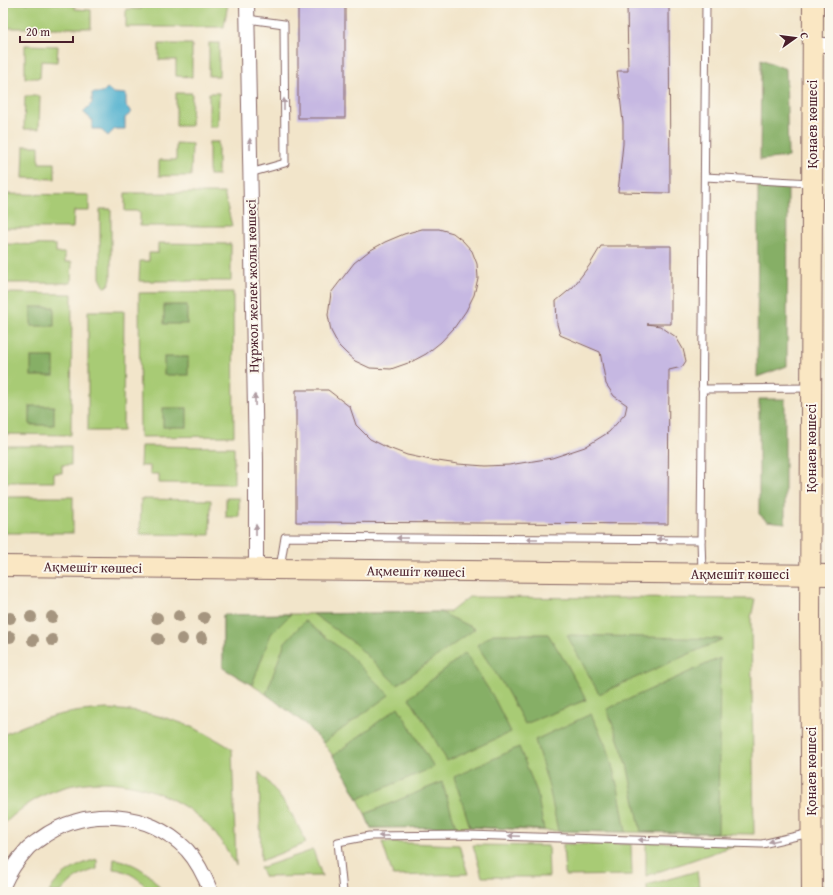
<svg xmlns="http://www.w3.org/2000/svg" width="833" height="895" font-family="'Gentium Book Plus',serif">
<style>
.green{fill:#a8cb75;stroke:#797550}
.forest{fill:#86af66;stroke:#686748}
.water{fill:#51b1cf;stroke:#4e687d}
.building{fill:#c6b8e2}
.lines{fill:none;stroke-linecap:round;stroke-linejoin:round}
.lane-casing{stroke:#856463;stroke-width:9}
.street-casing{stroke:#856463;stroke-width:16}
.secondary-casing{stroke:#856463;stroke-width:22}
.lane{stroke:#fff;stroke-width:7}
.street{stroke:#fff;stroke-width:14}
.secondary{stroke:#fae7c3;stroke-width:20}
.tree{fill:#a5957f}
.oneway{fill:#ae9aa0}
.labels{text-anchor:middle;stroke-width:4;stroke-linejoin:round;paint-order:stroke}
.street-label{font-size:14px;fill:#4a1f2b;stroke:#fbf7ec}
</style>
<rect width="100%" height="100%" fill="#fbf7ec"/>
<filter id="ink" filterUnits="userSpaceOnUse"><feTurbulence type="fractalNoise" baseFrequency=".025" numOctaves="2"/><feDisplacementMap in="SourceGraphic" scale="8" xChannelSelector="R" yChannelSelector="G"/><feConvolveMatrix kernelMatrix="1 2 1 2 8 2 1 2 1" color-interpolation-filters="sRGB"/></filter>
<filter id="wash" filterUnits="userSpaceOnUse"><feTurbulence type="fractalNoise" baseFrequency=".012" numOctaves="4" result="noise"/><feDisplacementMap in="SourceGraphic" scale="16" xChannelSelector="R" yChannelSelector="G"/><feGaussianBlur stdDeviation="0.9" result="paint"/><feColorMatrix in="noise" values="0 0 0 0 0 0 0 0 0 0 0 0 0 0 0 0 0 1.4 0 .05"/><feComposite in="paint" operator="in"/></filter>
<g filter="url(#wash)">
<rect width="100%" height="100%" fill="#f2e5ca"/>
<g class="green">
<polygon points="3,3 75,3 75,9 91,10 91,28 3,28"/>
<polygon points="142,3 228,3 224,27 126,27 126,9 141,9"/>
<rect x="209" y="43" width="10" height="33"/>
<polygon points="159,44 192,44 192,77 176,76 176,60 159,60"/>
<polygon points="25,45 58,46 57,62 41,61 40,78 25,78"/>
<polygon points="176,93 192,93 191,126 176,126"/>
<polygon points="209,93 219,93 218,127 209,127"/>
<polygon points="25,96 40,96 39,129 24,129"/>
<rect x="209" y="142" width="9" height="33"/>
<polygon points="176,143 192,144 191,176 159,176 159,160 176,160"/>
<polygon points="24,146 39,146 39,163 55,163 55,179 23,178"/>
<polygon points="125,193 224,193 232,226 140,226 140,211 125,211"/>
<polygon points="3,194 89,195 89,211 74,211 73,228 3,228"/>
<polygon points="100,209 111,209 111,279 109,284 105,288 100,278"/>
<polygon points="158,243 231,244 231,281 139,281 140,261 149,261 149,253 158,253"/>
<polygon points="3,244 56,245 56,253 65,253 65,262 72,262 71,283 3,283"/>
<polygon points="233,292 234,436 140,437 139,293"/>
<polygon points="3,293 72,294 71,435 3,434"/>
<polygon points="88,311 124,311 123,431 88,431"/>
<polygon points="3,446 71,446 71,465 62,465 62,473 54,473 54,482 3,482"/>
<polygon points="141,446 234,447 234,484 159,483 159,474 150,474 150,466 140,466"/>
<rect x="3" y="497" width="70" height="36"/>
<rect x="226" y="498" width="13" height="19"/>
<polygon points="141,499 211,500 210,535 140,534"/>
<path d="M469,597L755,599L751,618L754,834L551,831L464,827L371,828C355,789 335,751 304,723C279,701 251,684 223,668V615L450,612Z"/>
<path d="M108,709C157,712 190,722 232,749L236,865C226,848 216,832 201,819C158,782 94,770 42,796C27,804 15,813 3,825V735C41,717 66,711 108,709Z"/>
<path d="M259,772C279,793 295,816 306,843L261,861Z"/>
<polygon points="382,842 459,845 468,874 393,876"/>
<polygon points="646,842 742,843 646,876"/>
<polygon points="563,844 631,844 632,875 565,876"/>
<polygon points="473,845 548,846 549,877 482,877"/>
<polygon points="313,850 322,876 265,877 260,868"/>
<path d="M97,859V869C80,874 72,879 61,892H49C59,874 78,864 97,859Z"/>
<path d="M114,859C134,862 153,874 162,892H150C142,880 128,870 113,869Z"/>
<path d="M697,871L699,886C684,894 664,894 647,891V885Z"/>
</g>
<g class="forest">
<polygon points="761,59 786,69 788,157 760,160"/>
<polygon points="758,186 788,186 787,366 757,377"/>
<rect x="164" y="305" width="23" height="19"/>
<rect x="31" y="307" width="23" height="19"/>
<rect x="31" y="357" width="23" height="19"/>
<rect x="164" y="357" width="24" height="18"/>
<polygon points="759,399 785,399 785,523 767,521 759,514"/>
<rect x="30" y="406" width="24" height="19"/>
<rect x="163" y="408" width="24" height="19"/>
<polygon points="440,612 475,629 397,685 354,643 313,614"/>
<polygon points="291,614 271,634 252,685 223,668 223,615"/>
<polygon points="305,621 349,655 389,695 323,743 304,723 266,694 285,642"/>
<polygon points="493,634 548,634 568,666 586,700 525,724 504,686 477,645"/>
<polygon points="567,635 723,639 599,694"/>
<polygon points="465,653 493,696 511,732 447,761 430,731 409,698"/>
<polygon points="720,658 718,833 641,832 627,764 607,709"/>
<polygon points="398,707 434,767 358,799 347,778 333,756"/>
<polygon points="591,714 608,750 619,792 626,832 558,831 549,787 535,740"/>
<polygon points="519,747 537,792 544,830 470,827 454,777"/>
<polygon points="442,782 456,827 371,828 365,814"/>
</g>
<polygon class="water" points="107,88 113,93 126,94 126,106 132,112 125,118 125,129 115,129 108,136 100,129 92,129 92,120 83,112 92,103 92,93 102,93"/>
<g id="blocks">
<g class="building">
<rect x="298" y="3" width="47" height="115"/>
<polygon points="627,3 669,3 670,193 618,192 623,144 623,122 617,71 628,71"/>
<polygon points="422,229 439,229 453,233 463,241 472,251 477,264 478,278 474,295 466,311 454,328 441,342 426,354 411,362 391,369 370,368 355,361 346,353 339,346 331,331 328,315 331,293 354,263 369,251 385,242 404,234"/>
<polygon points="601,246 671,246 671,324 647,324 660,326 676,337 683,349 686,361 682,367 669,370 668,524 296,522 296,390 328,390 350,407 356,425 370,439 386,447 407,455 431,460 458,464 485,466 509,465 552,458 585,447 609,432 625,414 627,405 614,396 606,384 600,352 560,335 557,324 556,301 573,287 589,266"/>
</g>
</g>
</g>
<g filter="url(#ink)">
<use href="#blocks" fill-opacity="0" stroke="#856463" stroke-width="1"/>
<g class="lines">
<g class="lane-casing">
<g id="lane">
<polyline points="247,19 284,24 285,163 250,173"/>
<polyline points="705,177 812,183"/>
<polyline points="702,389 811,388"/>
<polyline points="280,568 285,537 701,540"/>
<polyline points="702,572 701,540 706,3"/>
<polyline points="343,892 338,842 369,836 466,835 762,844 810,833"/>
</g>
</g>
<g class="street-casing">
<g id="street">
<polyline points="247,3 256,460 256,569"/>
<polyline points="813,45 830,45"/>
<path d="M3,886C9,872 17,860 28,848C31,845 36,842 40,839C84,806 148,810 187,850C198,862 205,877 211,892"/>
</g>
</g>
<g class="secondary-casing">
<g id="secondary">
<polyline points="3,566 830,575"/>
<polyline points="812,892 810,620 813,3"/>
</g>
</g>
<use href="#lane" class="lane"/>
<use href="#street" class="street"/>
<use href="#secondary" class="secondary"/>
</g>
<g class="tree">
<circle cx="179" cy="616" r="6"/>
<circle cx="31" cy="617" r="6"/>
<circle cx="52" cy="617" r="6"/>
<circle cx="10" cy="618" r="6"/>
<circle cx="157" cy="618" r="6"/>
<circle cx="204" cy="618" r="6"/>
<circle cx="10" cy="637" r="6"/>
<circle cx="202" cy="638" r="6"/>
<circle cx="158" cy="639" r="6"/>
<circle cx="182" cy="639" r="6"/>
<circle cx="33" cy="640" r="6"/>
<circle cx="52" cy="640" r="6"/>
</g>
<defs><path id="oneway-solid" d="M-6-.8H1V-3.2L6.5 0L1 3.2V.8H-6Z"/></defs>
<g class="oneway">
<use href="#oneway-solid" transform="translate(284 104) rotate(-90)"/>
<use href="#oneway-solid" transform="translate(250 144) rotate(-91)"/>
<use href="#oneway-solid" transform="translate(255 400) rotate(-91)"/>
<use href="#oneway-solid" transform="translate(256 530) rotate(-90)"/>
<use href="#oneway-solid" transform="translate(402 538) rotate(-180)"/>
<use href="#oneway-solid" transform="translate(532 539) rotate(-180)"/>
<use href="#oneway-solid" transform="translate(662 539) rotate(-180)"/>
<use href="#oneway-solid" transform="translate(384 836) rotate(179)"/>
<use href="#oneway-solid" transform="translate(514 836) rotate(-178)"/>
<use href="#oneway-solid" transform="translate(644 840) rotate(-178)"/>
<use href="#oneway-solid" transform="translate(774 841) rotate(168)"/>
</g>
</g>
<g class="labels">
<g class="street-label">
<text transform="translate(812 124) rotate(-90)" y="5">Қонаев көшесі</text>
<text transform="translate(252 286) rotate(-91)" y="5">Нұржол желек жолы көшесі</text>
<text transform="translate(811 448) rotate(-90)" y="5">Қонаев көшесі</text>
<text transform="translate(93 567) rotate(1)" y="5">Ақмешіт көшесі</text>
<text transform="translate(416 571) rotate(1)" y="5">Ақмешіт көшесі</text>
<text x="740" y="579">Ақмешіт көшесі</text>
<text transform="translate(811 771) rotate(-90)" y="5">Қонаев көшесі</text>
</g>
</g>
<rect width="833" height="895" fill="none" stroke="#fbf7ec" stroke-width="16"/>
<g transform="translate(795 38) rotate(76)" stroke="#fbf7ec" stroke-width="3" paint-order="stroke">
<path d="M0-3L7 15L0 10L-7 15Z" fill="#4a1f2b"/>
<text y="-6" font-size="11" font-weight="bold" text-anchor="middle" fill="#4a1f2b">С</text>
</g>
<path d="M20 36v6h53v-6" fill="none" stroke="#4a1f2b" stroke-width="2"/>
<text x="26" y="36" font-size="12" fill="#4a1f2b" stroke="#fbf7ec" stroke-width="3" paint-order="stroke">20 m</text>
</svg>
